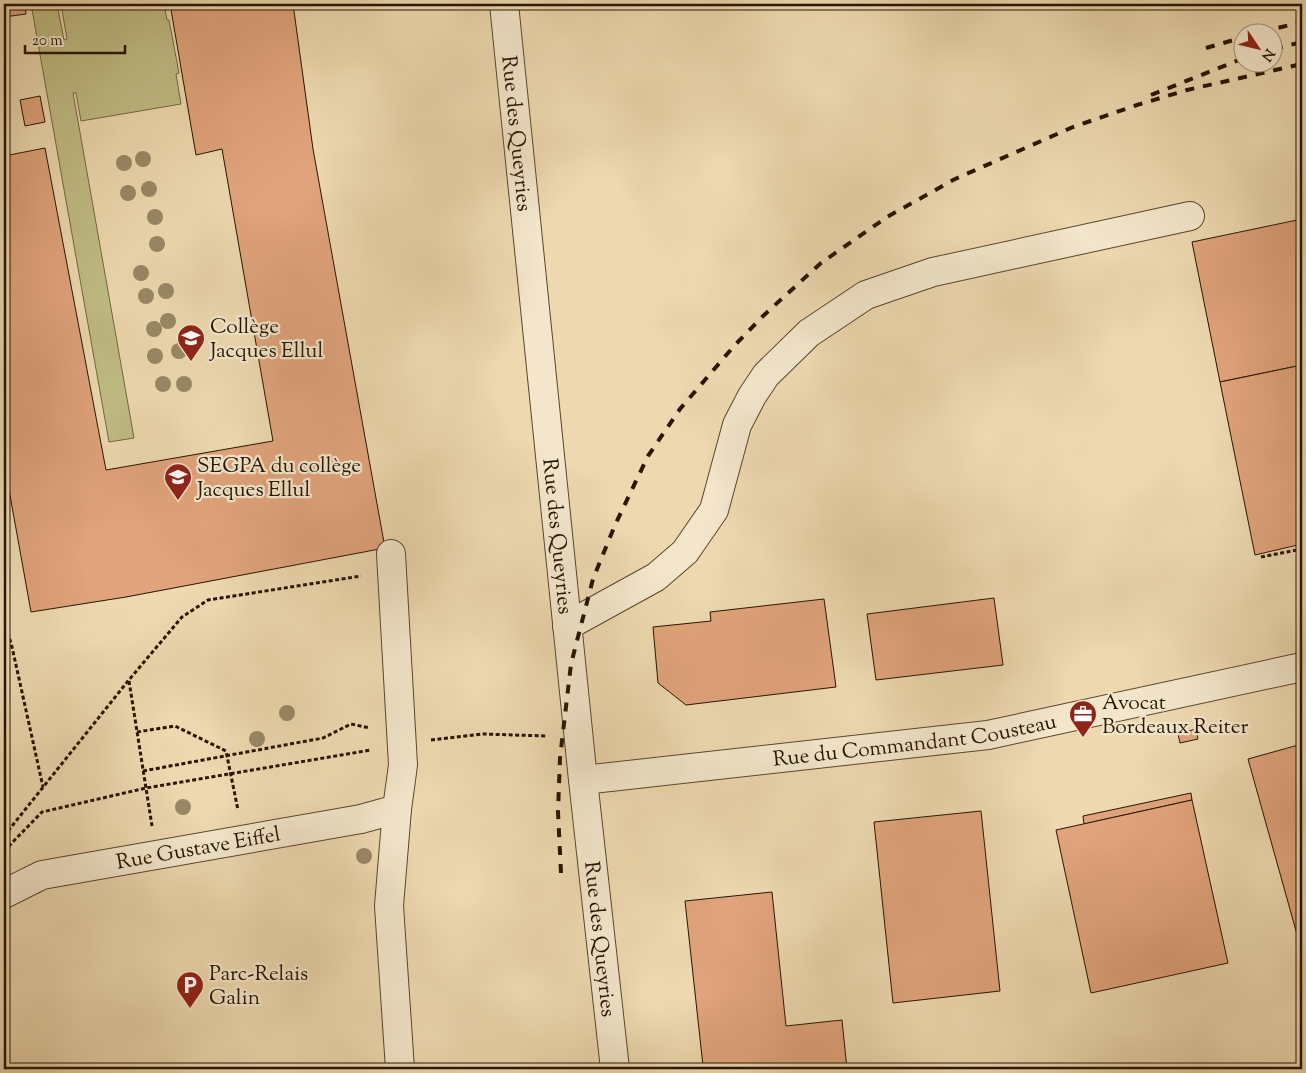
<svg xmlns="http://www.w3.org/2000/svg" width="1306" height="1073" font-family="'Sorts Mill Goudy',serif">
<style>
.green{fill:#c0bc85;stroke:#746842}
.building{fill:#e0a37b;stroke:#271500}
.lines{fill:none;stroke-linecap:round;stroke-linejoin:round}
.minor-casing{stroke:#58462c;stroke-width:30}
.path{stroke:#271500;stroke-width:3;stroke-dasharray:4 2.5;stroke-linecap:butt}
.minor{stroke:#f3e6cb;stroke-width:28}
.rail{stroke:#271500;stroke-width:4;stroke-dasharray:9 9;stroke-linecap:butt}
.tree{fill:#998865}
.labels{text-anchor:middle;stroke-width:4.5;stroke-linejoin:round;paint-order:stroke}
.street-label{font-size:21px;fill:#271500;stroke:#f3e6cb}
.poi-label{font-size:21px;fill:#271500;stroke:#f3e6cb;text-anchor:start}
</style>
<rect width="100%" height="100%" fill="#edd8af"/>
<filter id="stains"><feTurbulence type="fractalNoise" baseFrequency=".004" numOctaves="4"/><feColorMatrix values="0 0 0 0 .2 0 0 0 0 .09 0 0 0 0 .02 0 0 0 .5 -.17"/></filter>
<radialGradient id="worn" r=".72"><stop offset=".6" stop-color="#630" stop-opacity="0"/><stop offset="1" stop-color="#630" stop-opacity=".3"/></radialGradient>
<polygon class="green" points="31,4 57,4 64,40 67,39 61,4 164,4 167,20 169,20 179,73 176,74 181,104 81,121 76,93 73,93 134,438 109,442"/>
<g class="building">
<polygon points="4,4 25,4 26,14 4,17"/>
<polygon points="170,4 293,4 313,149 385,548 126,597 31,612 4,462 4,156 45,148 106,470 273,441 222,149 196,155"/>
<polygon points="40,96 45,122 25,126 20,100"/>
<polygon points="1302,219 1302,365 1220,382 1192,242"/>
<polygon points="1302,365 1302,544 1255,555 1220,382"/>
<polygon points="994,598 1003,665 876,680 867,614"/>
<polygon points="824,599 836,687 686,705 658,683 653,627 711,621 710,612"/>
<polygon points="1196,729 1198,739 1180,743 1178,734"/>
<polygon points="1302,744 1302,937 1298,938 1248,759"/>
<polygon points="1191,793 1192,800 1084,824 1083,816"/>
<polygon points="1192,800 1228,963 1091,993 1056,830"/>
<polygon points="981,811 1000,991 893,1003 874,822"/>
<polygon points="772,892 786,1026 842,1020 847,1069 707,1069 706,1065 703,1066 685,901"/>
</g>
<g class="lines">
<g class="minor-casing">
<g id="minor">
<path id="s1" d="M504,4L583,780L615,1069"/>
<polyline points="391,554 403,765 397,809"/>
<polyline points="567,626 656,577 685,552 714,510 737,425 752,396 766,375 809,333 866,295 933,272 1190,216"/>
<path id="s2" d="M583,780L988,735L1302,667"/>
<path id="s3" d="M4,894L42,875L361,819L397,809L389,906L400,1069"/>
</g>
</g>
<g class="path">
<polyline points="1261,557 1302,549"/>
<polyline points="4,620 12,647 43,787"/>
<polyline points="129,681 152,826"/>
<polyline points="137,732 175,726 226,751 238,810"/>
<polyline points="431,740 483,734 547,736"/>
<polyline points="143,771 323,738 351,724 370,728"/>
<polyline points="4,836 128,681 182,617 208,600 361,576"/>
<polyline points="4,851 42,812 146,788 371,750"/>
</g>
<use href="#minor" class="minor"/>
<g class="rail">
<polyline points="1261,32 1302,22"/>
<polyline points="1206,48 1244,37"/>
<polyline points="1274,49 1302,42"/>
<polyline points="1151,95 1244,58"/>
<polyline points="561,873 558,812 560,758 571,664 593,579 615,525 648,456 680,409 734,346 763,316 821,263 887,217 955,179 1073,127 1137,105 1187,90 1302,64"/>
</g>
</g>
<g class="tree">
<circle cx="143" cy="159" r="8"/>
<circle cx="124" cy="163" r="8"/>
<circle cx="149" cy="189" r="8"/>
<circle cx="128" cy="193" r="8"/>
<circle cx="155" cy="217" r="8"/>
<circle cx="157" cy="244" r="8"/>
<circle cx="141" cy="273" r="8"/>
<circle cx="166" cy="291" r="8"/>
<circle cx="146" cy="296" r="8"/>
<circle cx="168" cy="321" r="8"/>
<circle cx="154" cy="329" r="8"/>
<circle cx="179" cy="351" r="8"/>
<circle cx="155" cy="356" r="8"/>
<circle cx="163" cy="384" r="8"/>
<circle cx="184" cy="384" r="8"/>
<circle cx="287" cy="713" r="8"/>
<circle cx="257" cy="739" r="8"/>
<circle cx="183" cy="807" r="8"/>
<circle cx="364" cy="856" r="8"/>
</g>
<defs>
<g id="school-pin" transform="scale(1.4375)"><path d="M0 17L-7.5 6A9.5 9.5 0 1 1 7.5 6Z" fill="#8f2418" stroke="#f3e6cb"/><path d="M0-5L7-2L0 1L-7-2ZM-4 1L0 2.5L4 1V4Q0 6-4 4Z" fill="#fff"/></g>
<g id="office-pin" transform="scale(1.4375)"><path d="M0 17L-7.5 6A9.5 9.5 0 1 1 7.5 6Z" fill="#8f2418" stroke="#f3e6cb"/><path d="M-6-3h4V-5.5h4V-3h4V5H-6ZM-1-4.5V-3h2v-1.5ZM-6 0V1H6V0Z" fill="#fff"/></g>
<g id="parking-pin" transform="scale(1.4375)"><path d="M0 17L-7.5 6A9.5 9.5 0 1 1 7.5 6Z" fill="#8f2418" stroke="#f3e6cb"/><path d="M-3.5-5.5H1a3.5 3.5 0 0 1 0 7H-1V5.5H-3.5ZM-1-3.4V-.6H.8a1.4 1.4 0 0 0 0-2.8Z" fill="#fff"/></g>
</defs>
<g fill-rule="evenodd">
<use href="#school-pin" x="191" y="338"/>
<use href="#school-pin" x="178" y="477"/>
<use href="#office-pin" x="1083" y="714"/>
<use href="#parking-pin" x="190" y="985"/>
</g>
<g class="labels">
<g class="street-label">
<text dy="7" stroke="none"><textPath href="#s1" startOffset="130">Rue des Queyries</textPath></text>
<text dy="7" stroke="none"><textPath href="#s1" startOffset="535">Rue des Queyries</textPath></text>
<text dy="7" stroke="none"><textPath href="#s2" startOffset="334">Rue du Commandant Cousteau</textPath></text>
<text dy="7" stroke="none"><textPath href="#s3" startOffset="201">Rue Gustave Eiffel</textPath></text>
<text dy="7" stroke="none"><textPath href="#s1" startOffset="940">Rue des Queyries</textPath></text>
</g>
<g class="poi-label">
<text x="210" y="333">Collège<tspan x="210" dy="24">Jacques Ellul</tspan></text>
<text x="197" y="472">SEGPA du collège<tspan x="197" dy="24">Jacques Ellul</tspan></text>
<text x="1102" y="709">Avocat<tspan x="1102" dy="24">Bordeaux Reiter</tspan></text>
<text x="209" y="980">Parc-Relais<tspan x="209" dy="24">Galin</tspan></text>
</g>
</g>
<rect width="1306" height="1073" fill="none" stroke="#edd8af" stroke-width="20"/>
<rect x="5" y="5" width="1296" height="1063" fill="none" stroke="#271500" stroke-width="2.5"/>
<rect x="10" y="10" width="1286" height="1053" fill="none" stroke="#271500"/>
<g transform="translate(1258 48) rotate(125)"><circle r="24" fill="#f3e6cb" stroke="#a1927a"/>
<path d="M0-4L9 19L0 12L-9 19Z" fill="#8f2418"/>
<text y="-8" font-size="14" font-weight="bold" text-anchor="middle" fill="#271500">N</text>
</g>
<path d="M25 45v8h100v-8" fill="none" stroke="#271500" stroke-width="2.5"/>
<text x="32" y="45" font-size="15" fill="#271500" stroke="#f3e6cb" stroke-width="4" paint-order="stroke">20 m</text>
<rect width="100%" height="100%" filter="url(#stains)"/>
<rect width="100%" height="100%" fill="url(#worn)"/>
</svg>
